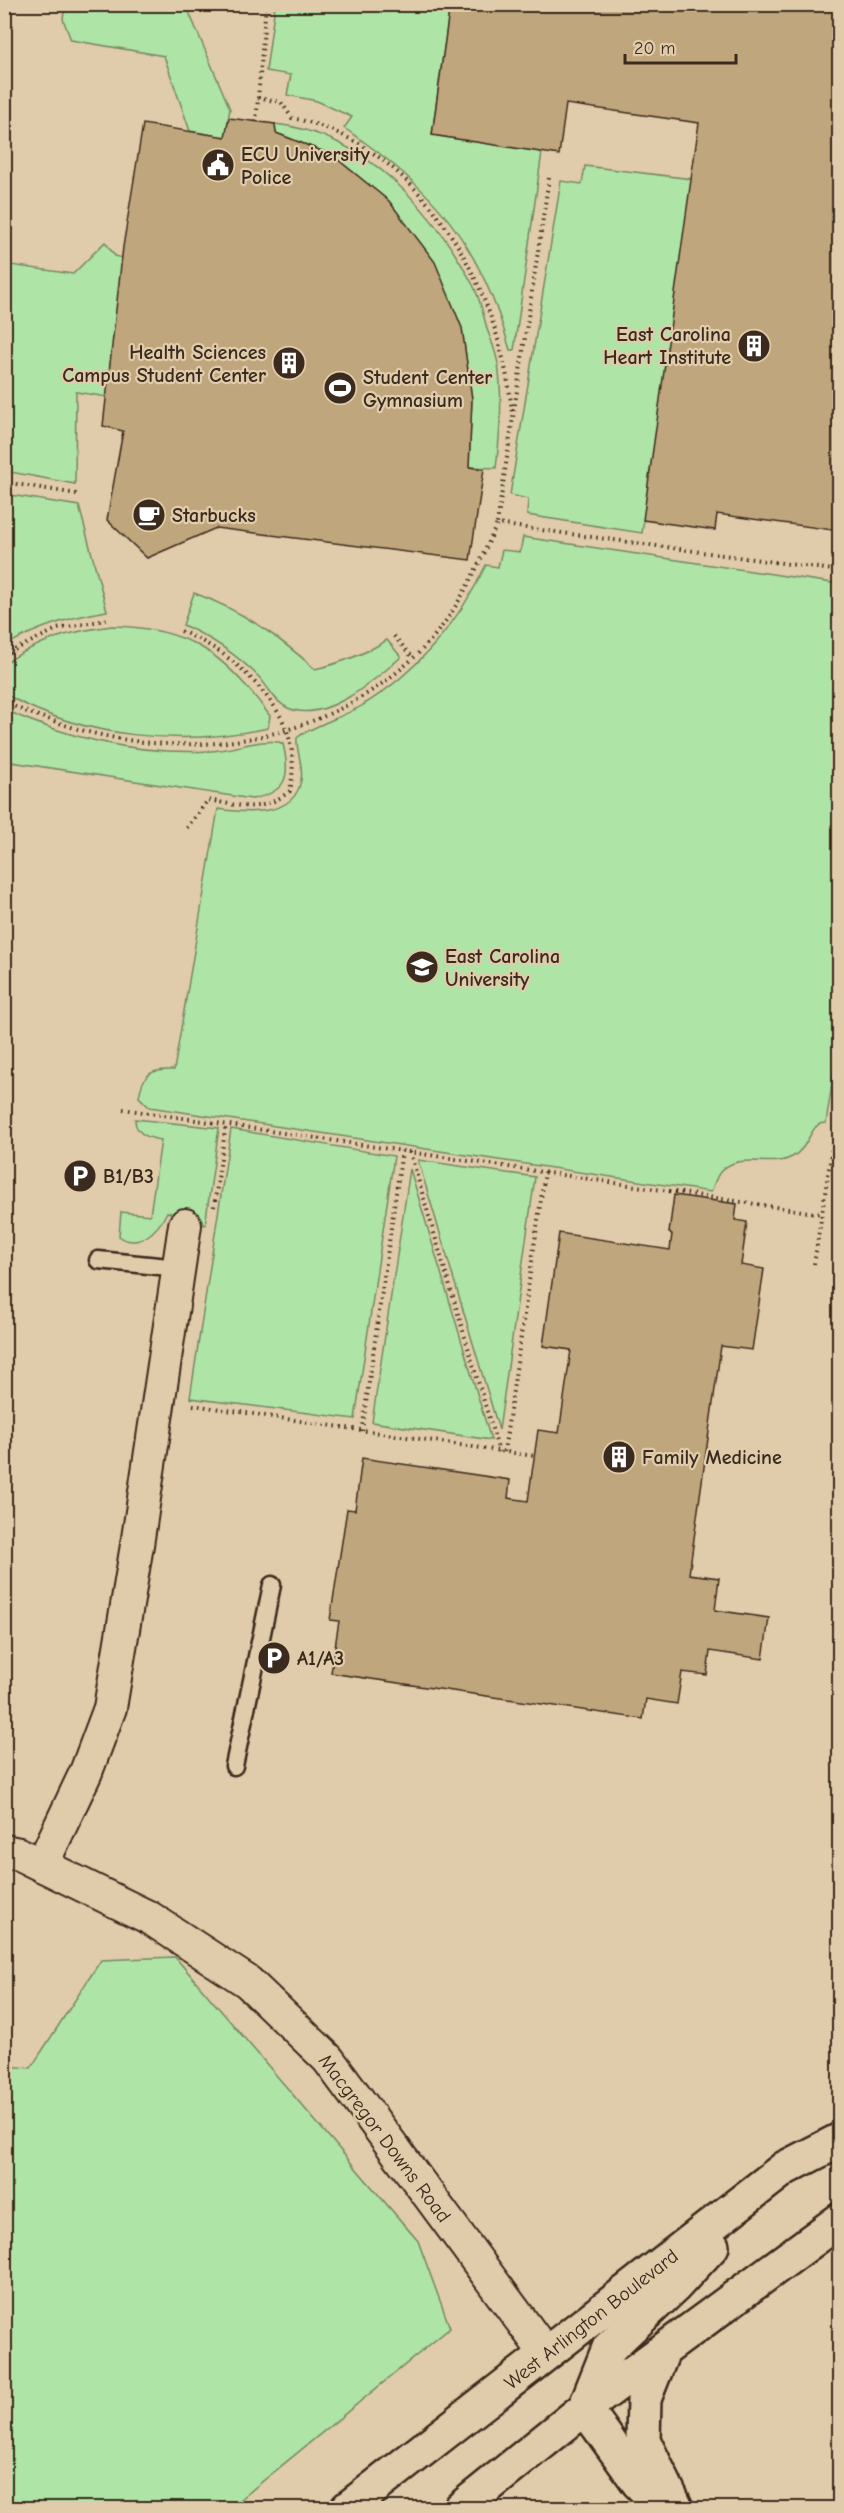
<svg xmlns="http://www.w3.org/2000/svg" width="844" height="2513" font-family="'Comic Neue',sans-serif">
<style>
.green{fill:#aee4a6;stroke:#748762;stroke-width:1.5}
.building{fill:#c0a67c;stroke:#3b2a1e;stroke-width:1.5}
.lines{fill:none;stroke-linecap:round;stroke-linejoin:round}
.service-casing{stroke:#3b2a1e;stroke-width:21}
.minor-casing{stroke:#3b2a1e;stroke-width:36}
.tertiary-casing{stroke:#3b2a1e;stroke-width:38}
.secondary-casing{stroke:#3b2a1e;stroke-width:38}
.path{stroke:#3b2a1e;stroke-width:4;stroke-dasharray:1.5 4.5;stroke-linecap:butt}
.service{stroke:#e0cbaa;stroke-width:16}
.minor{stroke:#e0cbaa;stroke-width:32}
.tertiary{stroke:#e0cbaa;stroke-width:33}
.secondary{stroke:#e0cbaa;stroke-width:33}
.labels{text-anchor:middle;stroke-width:4.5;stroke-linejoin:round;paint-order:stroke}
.poi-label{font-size:20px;font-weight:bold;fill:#3b2a1e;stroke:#e0cbaa;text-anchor:start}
.street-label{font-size:20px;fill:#3b2a1e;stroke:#e0cbaa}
</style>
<rect width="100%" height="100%" fill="#e0cbaa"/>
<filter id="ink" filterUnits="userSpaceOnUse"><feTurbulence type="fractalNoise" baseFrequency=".0167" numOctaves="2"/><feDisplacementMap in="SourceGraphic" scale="12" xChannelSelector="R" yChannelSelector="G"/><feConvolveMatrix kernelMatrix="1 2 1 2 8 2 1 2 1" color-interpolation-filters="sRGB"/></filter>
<g filter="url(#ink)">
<g class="green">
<polygon points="65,5 186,5 230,109 225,137 190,131 164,56 71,40 63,19"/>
<path d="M275,5H450L432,134L542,152L514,350H510C481,245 434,188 344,128L352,117L317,101L287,95L291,75L266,71Z"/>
<path d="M275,124C365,134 433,209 473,285C480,298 483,314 487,329C491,340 496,352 498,364C503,399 500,434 496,468L469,467L472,399L462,328L332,155L276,133Z"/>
<polygon points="585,166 692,179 642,533 527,515 528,499 510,495 561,181 582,184"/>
<polygon points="105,242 115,256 123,258 107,397 76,392 75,484 5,471 4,264 73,274"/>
<path d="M4,494L79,506L107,611C70,617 37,627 5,646Z"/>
<path d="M523,537L839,584L840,1032L826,1123C809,1122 811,1147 792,1157C770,1169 740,1151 721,1171C716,1176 714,1185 711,1192L156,1108L149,1107L139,1097C143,1072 152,1069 174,1070L218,809C245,813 295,818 301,780C304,765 296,752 297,738C307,728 348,715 363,705C417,672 459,622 486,565L498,567L502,550L520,552Z"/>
<path d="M194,593C241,610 278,636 315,669C341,663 365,654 387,640L401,657C375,680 323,726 286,707C273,700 268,686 258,676C236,654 212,638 183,625Z"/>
<path d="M112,626C189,627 226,655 270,716L268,728C182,747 82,738 5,694V663C43,639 67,632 112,626Z"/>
<path d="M5,710C70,739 139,755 211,751C233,750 258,739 279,742L283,744C291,777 287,792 252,799L5,761Z"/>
<path d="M135,1119L219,1128L205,1225L167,1212C159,1229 139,1251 119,1236L121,1212L150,1215L161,1140C148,1138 135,1134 135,1119Z"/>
<polygon points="231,1129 394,1156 355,1419 190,1398"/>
<polygon points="418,1160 535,1177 499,1430"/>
<polygon points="410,1169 491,1440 372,1422"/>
<polygon points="175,1957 418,2241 450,2328 230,2508 5,2508 5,2066 31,2068 101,1960"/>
</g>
<g class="building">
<polygon points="450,4 840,4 840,531 717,514 715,530 643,520 699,123 566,104 559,155 432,135"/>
<polygon points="229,118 275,124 276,133 332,155 389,201 435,262 462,328 472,399 469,467 484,469 470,560 216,528 147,558 107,520 123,431 103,426 123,247 143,124 225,137"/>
<polygon points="674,1195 737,1204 735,1220 747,1222 741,1265 764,1269 752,1350 721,1346 689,1574 719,1578 715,1610 769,1618 763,1659 710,1651 707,1675 682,1672 677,1704 646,1699 643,1719 331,1673 339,1621 330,1620 347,1509 355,1510 362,1458 510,1480 508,1498 528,1501 538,1430 559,1433 571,1350 543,1346 559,1233 670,1250 672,1234 669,1233"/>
</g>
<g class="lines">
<g class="service-casing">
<g id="service">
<polyline points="98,1260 179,1268"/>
<polyline points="234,1766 272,1585"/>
</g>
</g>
<g class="minor-casing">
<g id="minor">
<polyline points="4,1851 19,1854 150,1918 248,1982 328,2059 546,2354"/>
<polyline points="42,1865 86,1772 110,1708 137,1545 185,1225"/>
</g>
</g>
<g class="tertiary-casing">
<g id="tertiary">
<polyline points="663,2351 644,2399 643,2440 676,2508"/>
<polyline points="585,2408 638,2482 664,2508"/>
</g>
</g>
<g class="secondary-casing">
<g id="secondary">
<polyline points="585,2408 609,2348 674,2287 712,2246"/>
<polyline points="348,2508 785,2168 840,2140"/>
<polyline points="461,2508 585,2408 840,2220"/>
</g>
</g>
<g class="path">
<path d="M258,98L281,102L292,118C423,145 500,288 512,412"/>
<polyline points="256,122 266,4"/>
<polyline points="549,178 497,524 840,571"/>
<polyline points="4,482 77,494"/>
<path d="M181,631C191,636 201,640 210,646C238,661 277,701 287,731C294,751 294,771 290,791C260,814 243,806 208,800L186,829"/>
<polyline points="394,636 413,658"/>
<polyline points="4,655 57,629 110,619"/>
<path d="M4,701C19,710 35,715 51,720C170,765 313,749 410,661C452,624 474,575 497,524"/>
<polyline points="123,1109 822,1214"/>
<polyline points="410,1152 499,1452"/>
<polyline points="214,1207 226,1124"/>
<polyline points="814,1264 840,1098"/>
<polyline points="193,1405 534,1456"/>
<polyline points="362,1431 402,1151"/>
<polyline points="504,1452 545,1172"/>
</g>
<use href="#service" class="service"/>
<use href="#minor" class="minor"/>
<use href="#tertiary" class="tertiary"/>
<use href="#secondary" class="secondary"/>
</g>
</g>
<defs>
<g id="civic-disc" transform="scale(1.725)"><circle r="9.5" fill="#3b2a1e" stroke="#e0cbaa"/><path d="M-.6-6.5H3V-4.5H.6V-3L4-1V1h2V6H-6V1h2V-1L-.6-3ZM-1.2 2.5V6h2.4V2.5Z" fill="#fff"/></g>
<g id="building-disc" transform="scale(1.725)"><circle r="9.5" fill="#3b2a1e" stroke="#e0cbaa"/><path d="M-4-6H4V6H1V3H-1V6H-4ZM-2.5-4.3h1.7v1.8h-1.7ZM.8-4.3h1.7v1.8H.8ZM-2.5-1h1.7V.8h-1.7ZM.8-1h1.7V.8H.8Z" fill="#fff"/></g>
<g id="stadium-disc" transform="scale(1.725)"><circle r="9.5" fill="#3b2a1e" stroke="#e0cbaa"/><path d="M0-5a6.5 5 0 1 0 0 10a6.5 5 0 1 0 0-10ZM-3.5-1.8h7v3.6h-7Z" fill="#fff"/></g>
<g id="cafe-disc" transform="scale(1.725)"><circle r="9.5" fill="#3b2a1e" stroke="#e0cbaa"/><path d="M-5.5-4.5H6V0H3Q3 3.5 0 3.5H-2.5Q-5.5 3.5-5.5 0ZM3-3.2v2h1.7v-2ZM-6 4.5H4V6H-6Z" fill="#fff"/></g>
<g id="university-disc" transform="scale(1.725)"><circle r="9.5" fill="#3b2a1e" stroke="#e0cbaa"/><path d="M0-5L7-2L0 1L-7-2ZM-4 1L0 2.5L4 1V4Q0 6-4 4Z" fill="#fff"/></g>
<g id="parking-disc" transform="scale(1.725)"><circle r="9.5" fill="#3b2a1e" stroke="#e0cbaa"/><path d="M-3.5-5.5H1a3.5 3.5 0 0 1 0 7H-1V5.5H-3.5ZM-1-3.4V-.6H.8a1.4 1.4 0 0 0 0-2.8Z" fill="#fff"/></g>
</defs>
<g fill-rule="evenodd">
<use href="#civic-disc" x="218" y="165"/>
<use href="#building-disc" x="754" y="346"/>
<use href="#building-disc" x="289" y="363"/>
<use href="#stadium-disc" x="340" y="388"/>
<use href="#cafe-disc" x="149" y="515"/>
<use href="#university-disc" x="422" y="967"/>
<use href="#parking-disc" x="80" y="1176"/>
<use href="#building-disc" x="619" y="1457"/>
<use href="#parking-disc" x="274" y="1658"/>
</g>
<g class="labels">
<g class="poi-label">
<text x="241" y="161">ECU University<tspan x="241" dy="23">Police</tspan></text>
<text x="731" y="341" text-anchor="end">East Carolina<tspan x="731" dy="23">Heart Institute</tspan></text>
<text x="266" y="359" text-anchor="end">Health Sciences<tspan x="266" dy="23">Campus Student Center</tspan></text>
<text x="363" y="384">Student Center<tspan x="363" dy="23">Gymnasium</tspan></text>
<text x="172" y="522">Starbucks</text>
<text x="445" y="963">East Carolina<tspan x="445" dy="23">University</tspan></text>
<text x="103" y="1183">B1/B3</text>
<text x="642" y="1464">Family Medicine</text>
<text x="297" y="1665">A1/A3</text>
</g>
<g class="street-label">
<text transform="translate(385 2138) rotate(53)" y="7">Macgregor Downs Road</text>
<text transform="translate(591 2319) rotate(-38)" y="7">West Arlington Boulevard</text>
</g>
</g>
<rect width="844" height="2513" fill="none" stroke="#e0cbaa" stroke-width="24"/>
<rect x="12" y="12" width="820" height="2489" fill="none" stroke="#3b2a1e" stroke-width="2" filter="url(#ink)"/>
<path d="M625 54v9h111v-9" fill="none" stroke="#3b2a1e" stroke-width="3"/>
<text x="634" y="54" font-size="18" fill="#3b2a1e" stroke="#e0cbaa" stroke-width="4.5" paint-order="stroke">20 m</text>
</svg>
